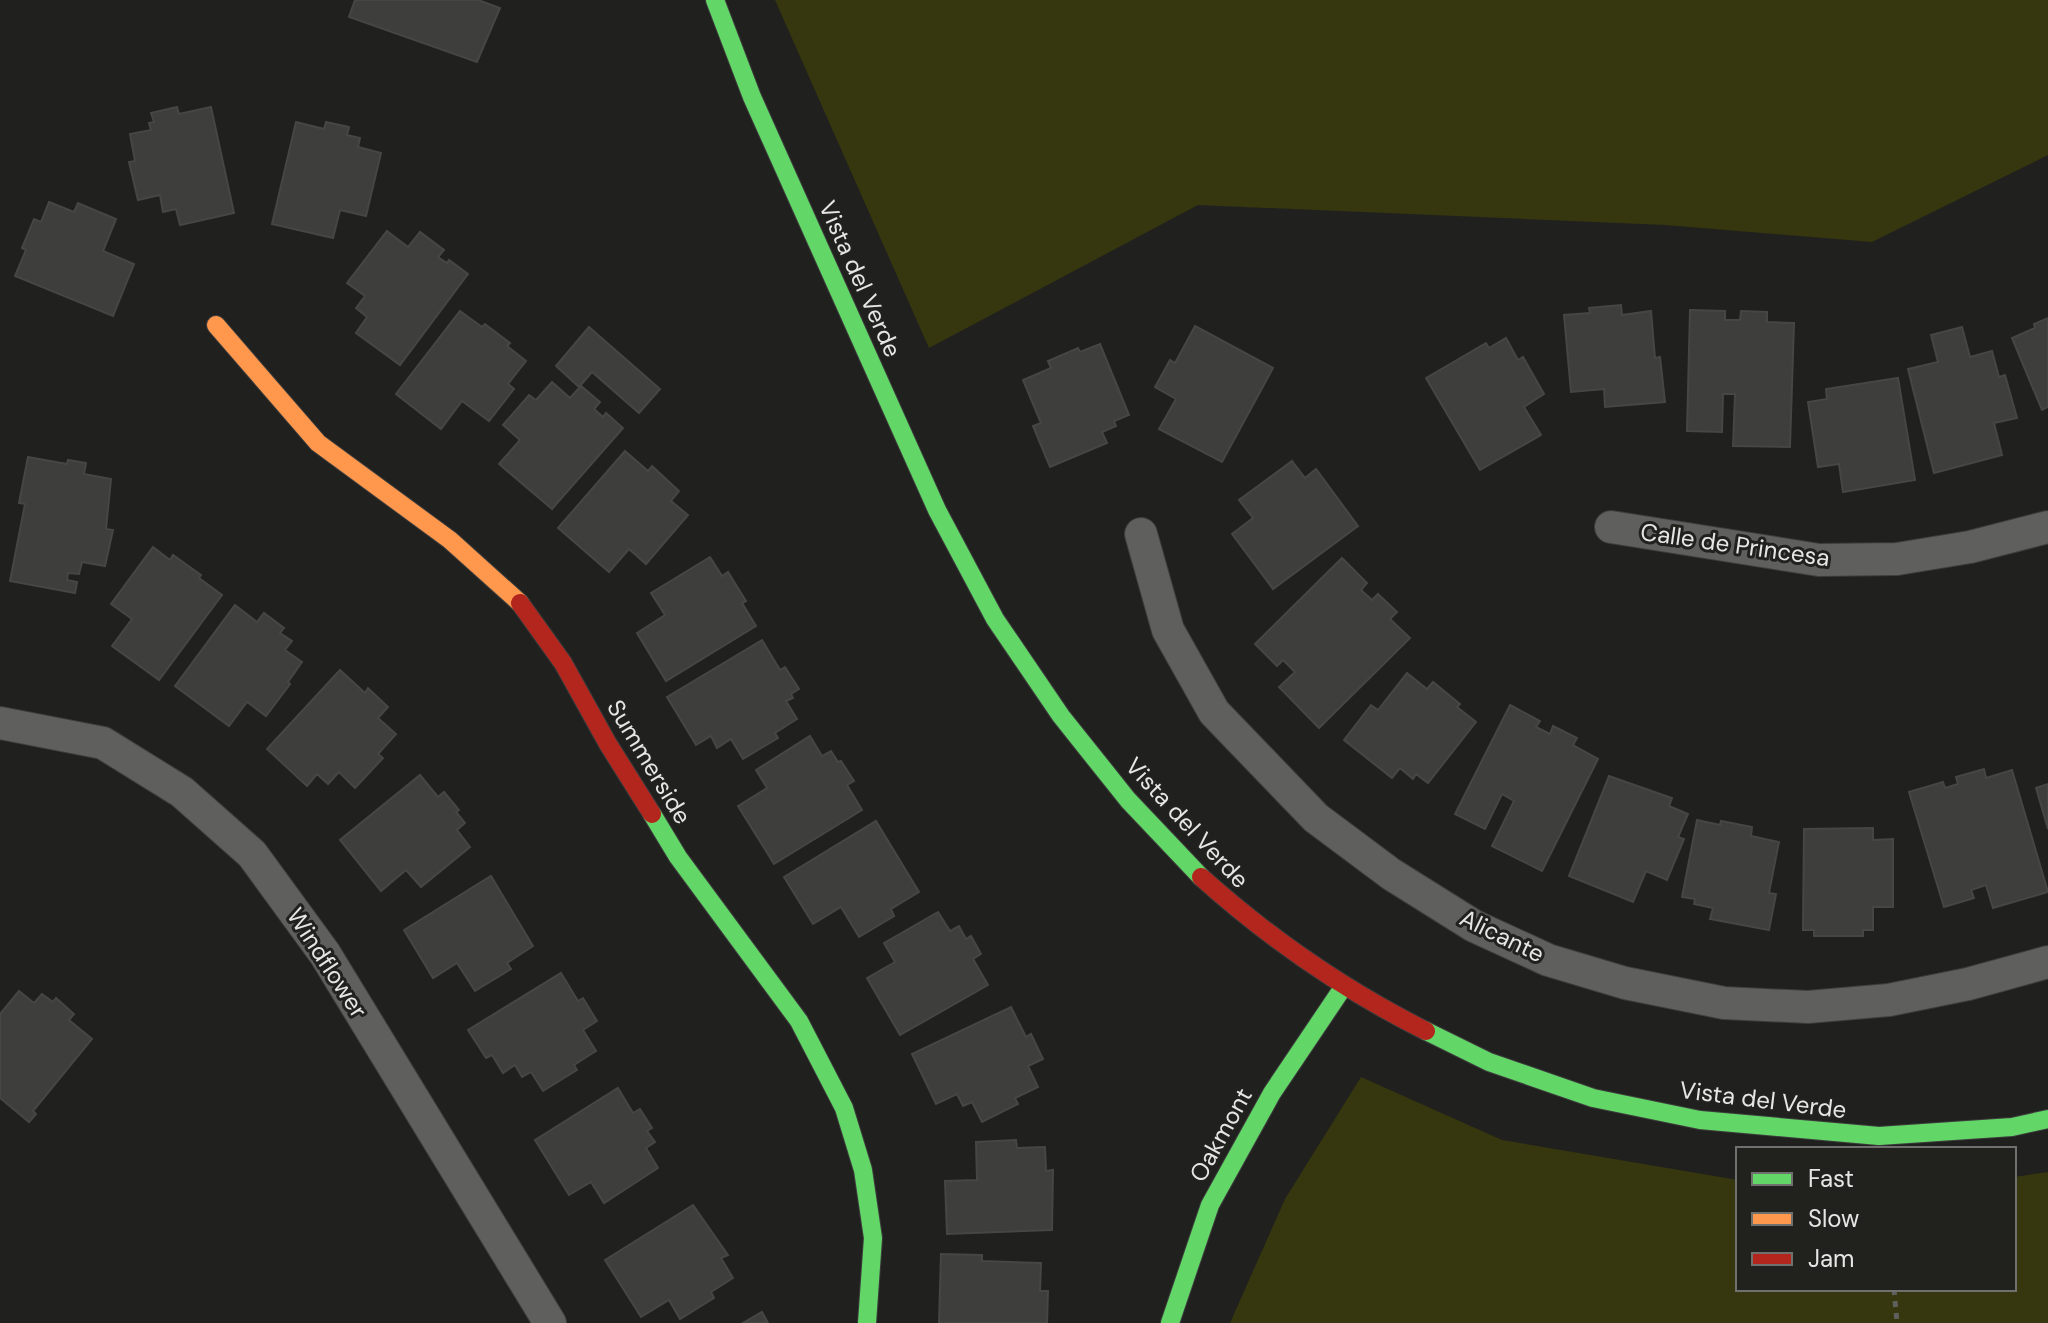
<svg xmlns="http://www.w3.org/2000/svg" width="2048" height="1323" font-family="'DM Sans',sans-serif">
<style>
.green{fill:#36360f}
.building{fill:#3e3e3d;stroke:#464645;stroke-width:2}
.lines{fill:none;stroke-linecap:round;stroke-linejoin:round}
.street-casing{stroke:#3d3d3d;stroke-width:34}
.fast-casing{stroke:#3d3d3d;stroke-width:20}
.slow-casing{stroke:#3d3d3d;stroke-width:20}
.jam-casing{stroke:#3d3d3d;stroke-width:20}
.path{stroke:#5f5f5e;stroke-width:5;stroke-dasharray:6 6;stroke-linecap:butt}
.street{stroke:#5f5f5e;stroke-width:32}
.fast{stroke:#63d668;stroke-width:18}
.slow{stroke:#ff974d;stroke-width:18}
.jam{stroke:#b3261e;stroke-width:18}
.labels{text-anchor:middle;stroke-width:6;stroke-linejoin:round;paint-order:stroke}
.street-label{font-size:24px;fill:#e6e7e5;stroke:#21211e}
</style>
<rect width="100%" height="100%" fill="#20201f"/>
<g class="green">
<polygon points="775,0 2048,0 2048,155 1872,242 1665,225 1198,205 929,348"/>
<polygon points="1361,1077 1502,1140 1738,1180 1738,1289 2014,1289 2014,1177 2048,1172 2048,1323 1230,1323 1285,1199"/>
</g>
<g class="building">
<polygon points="355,0 478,0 500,8 477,62 349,17"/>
<polygon points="177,107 179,114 211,107 234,213 180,225 176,209 163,212 160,195 138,200 129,162 135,161 130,134 151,130 149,123 154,122 151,113"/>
<polygon points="296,122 324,129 326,122 349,127 347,135 360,138 358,147 381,153 366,216 340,210 333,238 272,224"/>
<polygon points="49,202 74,212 78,203 116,219 103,251 134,264 113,316 15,276 26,250 22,248 34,219 41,222"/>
<polygon points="387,231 408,247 420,232 444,250 438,257 447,263 449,260 468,274 400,365 356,333 367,317 356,308 365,296 347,283"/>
<polygon points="1621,305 1622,315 1651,311 1655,358 1660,357 1665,402 1605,407 1604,389 1571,392 1564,315 1590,313 1589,308"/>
<polygon points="1690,310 1725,311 1725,320 1740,320 1741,311 1767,312 1767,322 1794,323 1790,447 1733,446 1735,394 1723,394 1722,432 1687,431"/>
<polygon points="460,311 482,327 485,324 510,343 507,346 526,361 508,384 514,389 489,421 462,401 441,429 396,394"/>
<polygon points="2048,318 2048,407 2042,410 2012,338 2035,328 2034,324"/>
<polygon points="1195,326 1273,368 1222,462 1159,429 1176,399 1155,387 1170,360 1175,363"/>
<polygon points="589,327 660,389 639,413 592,372 579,387 556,366"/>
<polygon points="1962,327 1970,357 1992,351 1999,377 2005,375 2017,418 1994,423 2002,455 1934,473 1908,369 1938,362 1931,335"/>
<polygon points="1506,338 1518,360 1523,357 1544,394 1524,407 1541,435 1480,470 1426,378 1486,343 1489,348"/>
<polygon points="1100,344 1129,415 1114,421 1116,426 1102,432 1107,443 1050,467 1033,426 1041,423 1023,380 1051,368 1048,361 1078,348 1080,352"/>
<polygon points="1898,378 1915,480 1843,492 1839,464 1818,467 1808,402 1827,399 1826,389"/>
<polygon points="552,382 570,398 581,386 600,402 594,409 603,417 606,413 623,428 552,509 499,464 520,440 503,425 529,395 536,400"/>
<polygon points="625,451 648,471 652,466 679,491 671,501 688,515 646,564 629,549 609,572 558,528"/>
<polygon points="28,457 67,464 68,460 86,463 84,474 111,479 106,529 113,530 105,566 82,562 79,574 68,573 67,580 77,582 75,593 10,581 25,504 19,503"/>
<polygon points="1292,461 1305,478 1316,469 1358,526 1273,589 1232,534 1253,518 1239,500"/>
<polygon points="153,547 170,560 173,555 201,575 199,578 222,595 159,680 112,646 132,619 111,604"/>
<polygon points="710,557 722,576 728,572 746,601 742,603 756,626 666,681 637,633 665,615 651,593"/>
<polygon points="1342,558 1367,583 1361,590 1372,600 1378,594 1397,612 1390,619 1410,638 1319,728 1279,687 1295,672 1283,660 1277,666 1255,644"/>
<polygon points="235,605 257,622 264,613 284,628 280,633 292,641 285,650 302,662 288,682 290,684 266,716 247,702 229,726 175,686"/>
<polygon points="762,640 780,670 785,667 799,689 791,694 793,698 786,701 797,719 775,733 778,738 743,759 731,739 717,748 711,736 696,745 667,697"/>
<polygon points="340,670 365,693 368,688 388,707 378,718 396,734 378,754 383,758 355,788 339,772 328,784 317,774 307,786 267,749"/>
<polygon points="1407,673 1427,689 1433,682 1460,704 1457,707 1476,722 1428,783 1416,774 1413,779 1400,768 1392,778 1344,740 1371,705 1378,710"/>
<polygon points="1510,705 1540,721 1536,727 1550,734 1553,726 1577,738 1573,745 1598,759 1542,871 1492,846 1514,801 1502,794 1485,829 1455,814"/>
<polygon points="810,736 822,756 831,751 838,762 841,761 854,781 847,785 862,810 774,864 738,806 767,788 756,770"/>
<polygon points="1984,769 1986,778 2012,770 2048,892 1993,908 1986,885 1971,890 1974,898 1944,907 1909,792 1943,782 1945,788 1958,784 1956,777"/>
<polygon points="420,775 438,797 444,792 459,810 456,812 465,823 457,830 470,847 421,887 406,870 381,891 340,840"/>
<polygon points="1609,776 1672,798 1669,806 1688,814 1678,837 1684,839 1667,880 1646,871 1633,902 1569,876"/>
<polygon points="2048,784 2048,829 2036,788"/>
<polygon points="1697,820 1720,825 1721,821 1752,827 1751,836 1779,842 1769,893 1776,894 1769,930 1710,919 1713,908 1694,904 1695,899 1682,897"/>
<polygon points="876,821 919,892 891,909 894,916 859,937 841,907 813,924 784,877"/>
<polygon points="1873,828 1873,840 1893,839 1893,907 1873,907 1873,930 1863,930 1863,936 1814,936 1814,930 1803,930 1804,829"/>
<polygon points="491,876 533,946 507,963 511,969 475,991 457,963 433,978 404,930"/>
<polygon points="938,912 950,931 959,926 966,939 971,936 981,954 973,959 988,985 900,1035 867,978 895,962 884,943"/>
<polygon points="561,973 578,1001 583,998 597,1021 583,1030 596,1051 574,1065 577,1070 543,1091 531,1072 522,1077 515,1065 503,1073 492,1055 486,1058 468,1030"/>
<polygon points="19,991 34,1003 42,994 53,1002 56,998 74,1014 69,1020 92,1039 33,1111 36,1114 29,1122 0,1098 0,1014"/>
<polygon points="1011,1007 1026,1037 1031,1034 1043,1059 1028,1066 1038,1087 1015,1098 1018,1104 982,1122 972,1102 963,1106 957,1094 936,1104 912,1054"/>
<polygon points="618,1088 633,1113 640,1109 652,1128 647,1131 655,1142 646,1148 658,1168 604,1203 591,1182 569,1195 535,1140"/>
<polygon points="1016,1140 1017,1148 1045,1147 1046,1171 1053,1170 1052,1230 947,1234 945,1181 977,1180 976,1142"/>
<polygon points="693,1205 728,1255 721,1258 733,1278 711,1292 714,1298 680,1319 669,1300 641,1317 605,1260"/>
<polygon points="941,1254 982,1255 982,1261 1041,1263 1040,1291 1048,1291 1047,1323 939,1323"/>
<polygon points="762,1312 768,1323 743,1323"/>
</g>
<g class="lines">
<g class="street-casing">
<g id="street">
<polyline points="1611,527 1819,560 1897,559 1970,547 2048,527"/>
<polyline points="1141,534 1168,630 1214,712 1316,818 1391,874 1474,926 1548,960 1625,983 1724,1003 1808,1007 1889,1000 1968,984 2048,962"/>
<polyline points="0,723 103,743 182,792 252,854 325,954 550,1323"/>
</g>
</g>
<g class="fast-casing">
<g id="fast">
<polyline points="715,0 752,97 937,510 995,619 1061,716 1128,800 1201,877"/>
<polyline points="652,814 678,857 799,1021 844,1108 863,1170 873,1238 867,1323"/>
<polyline points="1426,1031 1489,1062 1593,1098 1700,1120 1879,1136 2012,1127 2048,1119"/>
<polyline points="1170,1323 1210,1205 1272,1093 1344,986"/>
</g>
</g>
<g class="slow-casing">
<polyline id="slow" points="216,325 318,443 450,540 520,603"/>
</g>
<g class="jam-casing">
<g id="jam">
<polyline points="520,603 563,663 608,744 652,814"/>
<path d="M1201,877C1269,938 1344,990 1426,1031"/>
</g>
</g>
<polyline class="path" points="1894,1289 1897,1323"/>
<use href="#street" class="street"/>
<use href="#fast" class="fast"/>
<use href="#slow" class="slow"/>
<use href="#jam" class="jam"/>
</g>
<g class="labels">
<g class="street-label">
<text transform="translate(860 279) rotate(66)" y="8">Vista del Verde</text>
<text transform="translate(1735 545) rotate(8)" y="8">Calle de Princesa</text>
<text transform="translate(649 762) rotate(59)" y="8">Summerside</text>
<text transform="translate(1187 823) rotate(47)" y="8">Vista del Verde</text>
<text transform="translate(1502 936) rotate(26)" y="8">Alicante</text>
<text transform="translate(327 963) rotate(57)" y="8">Windflower</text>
<text transform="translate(1763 1100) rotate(7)" y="8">Vista del Verde</text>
<text transform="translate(1221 1135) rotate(-61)" y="8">Oakmont</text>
</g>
</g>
<rect x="1736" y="1147" width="280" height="144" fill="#21211e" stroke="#70706e" stroke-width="2"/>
<rect x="1752" y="1173" width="40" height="12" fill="#63d668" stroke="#70706e" stroke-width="2"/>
<text x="1808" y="1187" font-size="24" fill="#e6e7e5">Fast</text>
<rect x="1752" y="1213" width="40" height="12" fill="#ff974d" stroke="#70706e" stroke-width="2"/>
<text x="1808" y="1227" font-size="24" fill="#e6e7e5">Slow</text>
<rect x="1752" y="1253" width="40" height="12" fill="#b3261e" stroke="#70706e" stroke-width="2"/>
<text x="1808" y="1267" font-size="24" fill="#e6e7e5">Jam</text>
</svg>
